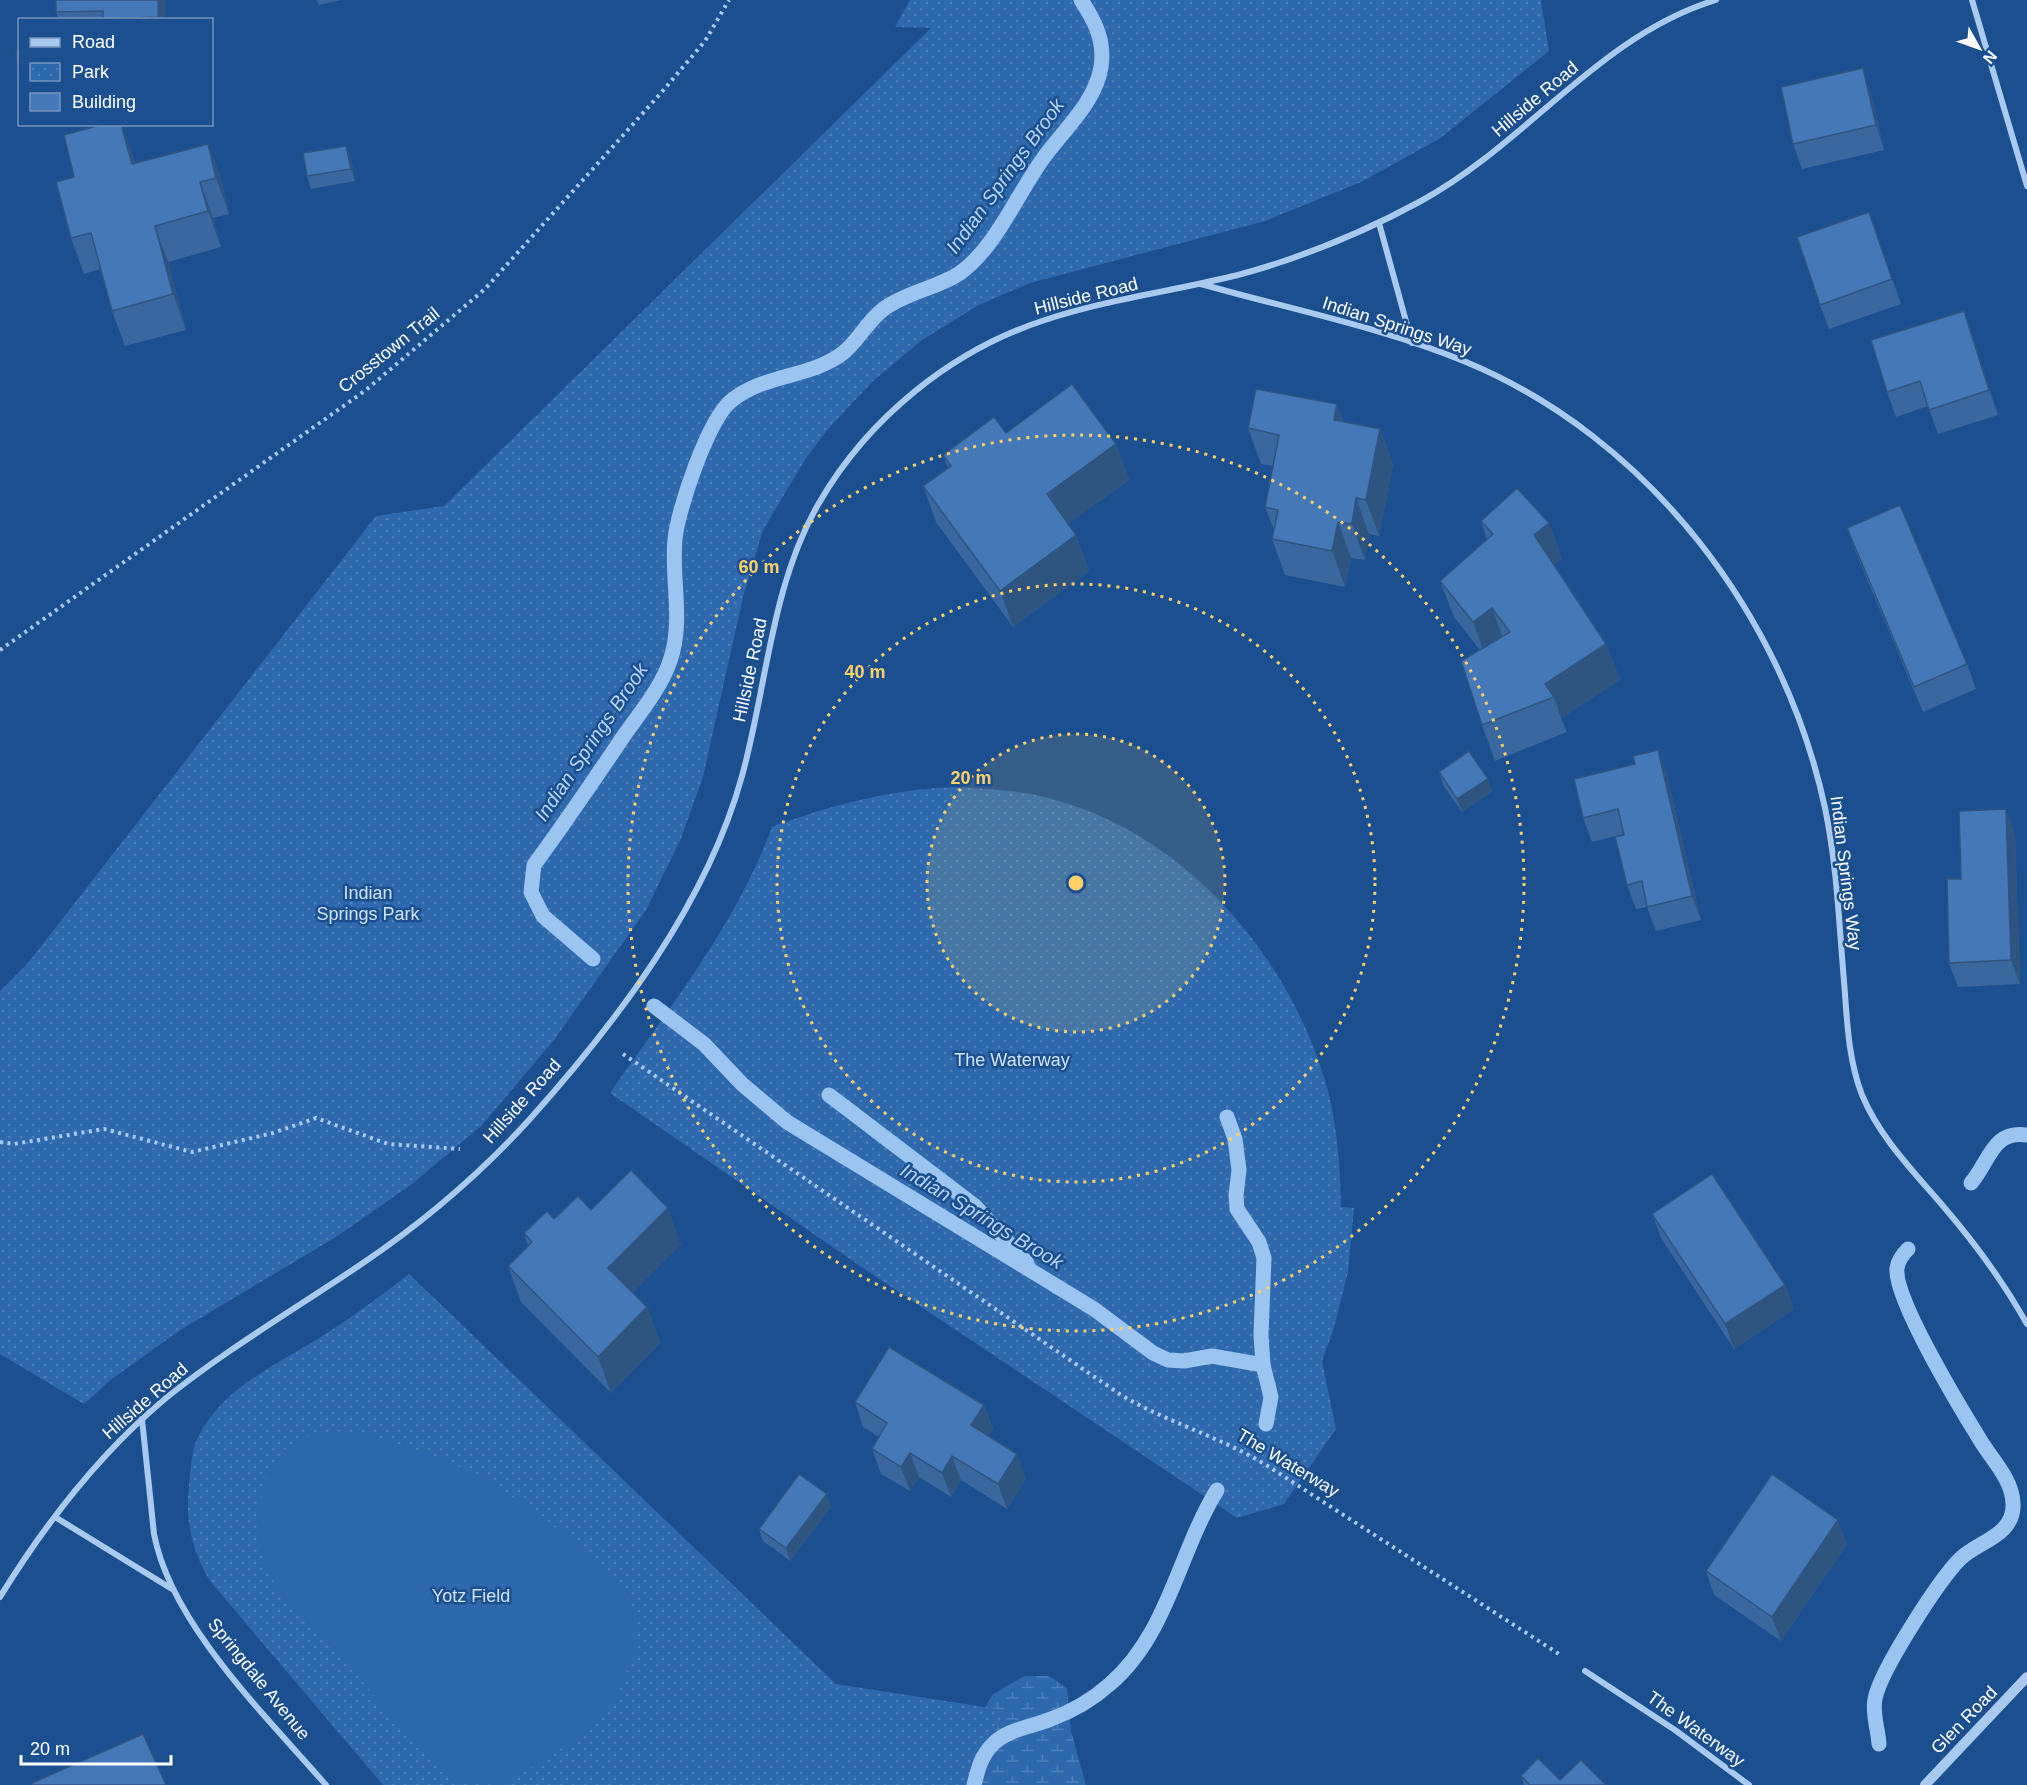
<svg xmlns="http://www.w3.org/2000/svg" width="2027" height="1785" font-family="Helvetica,sans-serif">
<style>
.wetland{fill:url(#wetland-marsh)}
.park{fill:url(#park-dots)}
.pitch{fill:#2e69ad}
.lines{fill:none;stroke-linecap:round;stroke-linejoin:round}
.stream{stroke:#9cc4f0;stroke-width:15}
.path{stroke:#a9c9ee;stroke-width:4;stroke-dasharray:3 4.5;stroke-linecap:butt}
.minor{stroke:#a9c9ee;stroke-width:6}
.tertiary{stroke:#a9c9ee;stroke-width:10}
.wall{fill:#3a679d}
.shaded-wall{fill:#305480}
.building{fill:#4478b7;stroke:#305480;stroke-width:1.5}
.ring{fill:none;stroke:#ffd166;stroke-width:3;stroke-dasharray:3 6}
.labels{text-anchor:middle;stroke-width:5;stroke-linejoin:round;paint-order:stroke}
.street-label{font-size:18px;fill:#fff;stroke:#1b4f8f}
.park-label{font-size:18px;fill:#cfe3fa;stroke:#1b4f8f}
.water-label{font-size:20px;font-style:italic;fill:#b5d3f5;stroke:#1b4f8f}
.centre{fill:#ffd166;stroke:#1b4f8f;stroke-width:3}
.ring-label{font-size:18px;text-anchor:middle;font-weight:bold;fill:#ffd166;stroke:#1b4f8f;stroke-width:5;stroke-linejoin:round;paint-order:stroke}
</style>
<defs>
<pattern id="wetland-marsh" width="20" height="14" patternUnits="userSpaceOnUse" patternTransform="scale(1.5)"><rect width="20" height="14" fill="#2e69ad"/><path d="M1 5h8M5 5V1M11 12h8M15 12V8" fill="none" stroke="#4d80b9"/></pattern>
<pattern id="park-dots" width="8" height="8" patternUnits="userSpaceOnUse" patternTransform="scale(1.5)"><rect width="8" height="8" fill="#2e69ad"/><path d="M2 2h.1M6 6h.1" fill="none" stroke="#4d80b9" stroke-width="1.8" stroke-linecap="round"/></pattern>
</defs>
<rect width="100%" height="100%" fill="#1b4f8f"/>
<polygon class="wetland" points="1024,1676 1049,1676 1067,1688 1071,1731 1086,1785 962,1785 972,1729 993,1694"/>
<g class="park">
<polygon points="910,0 1541,0 1549,51 1439,139 1361,182 1265,221 1030,283 1004,294 977,306 922,340 873,381 828,429 806,458 763,530 743,597 703,777 680,841 646,910 554,1040 482,1125 412,1184 336,1237 182,1329 113,1378 84,1404 0,1354 0,991 28,963 376,516 444,506 931,28 895,27"/>
<path d="M958,787C987,789 1016,790 1044,797C1179,829 1284,948 1324,1077C1337,1119 1340,1163 1341,1207L1354,1208L1348,1272L1333,1331L1322,1361L1336,1429L1284,1504L1237,1518L860,1266L610,1093C669,1008 736,925 772,827C834,804 892,789 958,787Z"/>
<path d="M409,1274L836,1684L1004,1710L975,1785H383L210,1581C192,1551 185,1521 189,1486C191,1471 191,1450 198,1437C223,1388 272,1367 316,1340C348,1320 378,1298 409,1274Z"/>
</g>
<path class="pitch" d="M343,1431L375,1437L428,1454L481,1476L541,1516L585,1551L625,1591L636,1619L634,1654L617,1695L588,1732L503,1785L454,1783C413,1738 372,1693 331,1647C309,1623 278,1597 266,1565C253,1535 255,1507 267,1477C282,1441 307,1433 343,1431Z"/>
<g class="lines">
<g class="stream">
<path d="M593,959L543,916L531,892L534,865C565,823 594,780 623,737C639,714 661,688 670,661C684,621 671,579 675,539C678,509 708,420 731,401C763,374 810,378 843,353C859,340 868,320 885,308C907,292 940,287 960,273C995,248 1017,195 1042,160C1062,131 1095,104 1101,67C1105,41 1095,21 1081,0"/>
<polyline points="654,1006 704,1044 742,1084 787,1122 1094,1309 1153,1353 1168,1360 1184,1361 1212,1356 1263,1365 1271,1397 1266,1424"/>
<polyline points="829,1095 975,1206 1027,1263"/>
<polyline points="1227,1117 1235,1139 1239,1170 1236,1195 1237,1209 1259,1242 1264,1258 1261,1335 1263,1365"/>
<path d="M1971,1183C1990,1161 1992,1130 2027,1135"/>
<path d="M1879,1744C1878,1729 1872,1713 1875,1699C1880,1671 1939,1580 1960,1559C1978,1541 2015,1536 2013,1503C2012,1480 1994,1462 1982,1443C1964,1414 1893,1298 1897,1268C1898,1261 1903,1254 1908,1249"/>
<path d="M974,1785C978,1769 981,1756 993,1744C1008,1729 1032,1727 1051,1719C1073,1711 1092,1700 1110,1684C1168,1634 1178,1554 1217,1490"/>
</g>
<g class="path">
<polyline points="0,650 366,390 485,289 661,93 705,41 729,0"/>
<path d="M623,1054L1121,1395C1167,1422 1217,1436 1263,1463L1562,1656"/>
<polyline points="0,1142 14,1144 104,1129 192,1152 273,1133 316,1118 388,1144 460,1149"/>
</g>
<g class="minor">
<polyline points="1972,0 2027,186"/>
<polyline points="1379,223 1412,343"/>
<path d="M1201,284C1289,309 1381,327 1466,362C1649,438 1784,616 1825,808C1837,865 1839,924 1844,981C1847,1019 1848,1059 1862,1095C1880,1138 1914,1172 1943,1206C1974,1242 2004,1283 2027,1324"/>
<path d="M142,1419L154,1534C171,1624 267,1717 326,1785"/>
<polyline points="55,1517 172,1589"/>
<path d="M0,1597C45,1524 100,1453 166,1398C227,1349 295,1309 360,1265C421,1224 479,1175 529,1120C616,1023 707,904 742,776C767,686 771,585 819,503C868,418 952,350 1045,320C1108,299 1174,291 1238,275C1301,258 1364,232 1421,201C1526,144 1600,35 1716,0"/>
<polyline points="1585,1671 1675,1730 1749,1785"/>
</g>
<polyline class="tertiary" points="1925,1785 2027,1677"/>
</g>
<g class="wall">
<polygon points="166,0 166,20 59,20 56,12"/>
<polygon points="317,0 341,0 319,5"/>
<polygon points="1871,93 1884,150 1802,169 1793,144"/>
<polygon points="208,144 221,179 229,214 213,218 221,247 168,262 186,330 125,346 112,311 100,269 84,274 71,238 74,177 133,156 135,163"/>
<polygon points="346,146 351,158 355,181 311,189 307,176"/>
<polygon points="1869,212 1901,304 1829,329 1820,305"/>
<polygon points="1964,311 1973,336 1998,415 1938,434 1928,406 1896,417 1887,392"/>
<polygon points="1344,422 1380,429 1393,465 1379,536 1369,534 1365,560 1351,558 1345,587 1285,575 1272,539 1274,530 1265,507 1273,466 1261,464 1248,428"/>
<polygon points="1006,433 1116,444 1129,480 1068,524 1076,535 1089,571 1013,627 936,522 923,486 948,468 943,455"/>
<polygon points="1481,521 1549,523 1562,559 1554,565 1606,644 1620,680 1561,718 1567,732 1495,761 1482,725 1480,650 1454,617 1440,581 1487,540"/>
<polygon points="1847,528 1967,664 1976,689 1923,712 1856,553"/>
<polygon points="1439,772 1492,791 1462,812 1443,785"/>
<polygon points="1667,775 1701,920 1656,931 1647,907 1636,909 1627,885 1624,834 1592,842 1583,818"/>
<polygon points="2015,834 2020,984 1958,987 1949,963 1961,879"/>
<polygon points="591,1210 681,1244 632,1293 647,1307 660,1343 611,1393 521,1302 508,1266 528,1246 524,1233 554,1219"/>
<polygon points="1652,1214 1785,1285 1794,1309 1734,1349 1661,1238"/>
<polygon points="855,1402 984,1405 993,1429 988,1436 1026,1478 1007,1509 961,1480 951,1497 919,1477 910,1491 881,1474 872,1449 879,1437 863,1427"/>
<polygon points="831,1507 790,1561 763,1541 759,1529"/>
<polygon points="1847,1544 1781,1641 1714,1595 1706,1571"/>
<polygon points="1521,1776 1560,1780 1606,1785 1524,1785"/>
</g>
<g class="shaded-wall">
<polygon points="158,0 166,0 166,20 159,20"/>
<polygon points="1863,68 1871,93 1884,150 1876,125"/>
<polygon points="122,124 133,156 145,200 132,164"/>
<polygon points="208,144 221,179 229,214 216,178"/>
<polygon points="346,146 351,158 355,181 351,169"/>
<polygon points="200,182 213,218 221,247 208,211"/>
<polygon points="155,226 168,262 186,330 173,294"/>
<polygon points="1964,311 1973,336 1998,415 1989,390"/>
<polygon points="1337,404 1350,440 1334,420"/>
<polygon points="1380,429 1393,465 1379,536 1366,500"/>
<polygon points="1116,444 1129,480 1060,530 1047,494"/>
<polygon points="1356,498 1369,534 1365,560 1352,524"/>
<polygon points="1338,522 1351,558 1345,587 1332,551"/>
<polygon points="1549,523 1562,559 1547,571 1534,535"/>
<polygon points="1076,535 1089,571 1013,627 1000,591"/>
<polygon points="1492,608 1505,643 1486,658 1473,622"/>
<polygon points="1606,644 1620,680 1561,718 1554,697 1545,684"/>
<polygon points="1658,750 1667,775 1701,920 1692,896"/>
<polygon points="1488,779 1492,791 1462,812 1457,799"/>
<polygon points="2006,809 2015,834 2020,984 2011,960"/>
<polygon points="668,1208 681,1244 621,1304 608,1268"/>
<polygon points="1785,1285 1794,1309 1734,1349 1725,1324"/>
<polygon points="647,1307 660,1343 611,1393 598,1357"/>
<polygon points="984,1405 993,1429 980,1450 971,1425"/>
<polygon points="910,1453 919,1477 910,1491 901,1467"/>
<polygon points="1017,1454 1026,1478 1007,1509 998,1484"/>
<polygon points="952,1456 961,1480 951,1497 942,1473"/>
<polygon points="827,1494 831,1507 790,1561 786,1548"/>
<polygon points="1838,1520 1847,1544 1781,1641 1772,1617"/>
</g>
<g class="building">
<polygon points="56,0 158,0 158,17 103,19 103,11 56,12"/>
<polygon points="16,50 20,50 20,97"/>
<polygon points="1863,68 1876,125 1793,144 1781,87"/>
<polygon points="104,124 121,124 132,164 208,144 216,178 200,182 208,211 155,226 173,294 112,311 91,233 71,238 56,182 74,177 64,135"/>
<polygon points="346,146 351,169 307,176 303,153"/>
<polygon points="1869,212 1892,279 1820,305 1797,237"/>
<polygon points="1964,311 1989,390 1929,410 1920,381 1887,392 1871,340"/>
<polygon points="1072,384 1116,444 1047,494 1076,535 1000,591 923,486 951,466 943,455 994,417 1006,433"/>
<polygon points="1256,389 1337,404 1334,420 1380,429 1366,500 1356,498 1352,524 1338,522 1332,551 1272,539 1278,510 1265,507 1279,435 1248,428"/>
<polygon points="1517,488 1549,523 1534,535 1606,644 1545,684 1554,697 1482,725 1461,661 1510,632 1492,608 1473,622 1440,581 1493,534 1481,521"/>
<polygon points="1900,505 1967,664 1914,687 1847,528"/>
<polygon points="1658,750 1692,896 1647,907 1642,881 1627,885 1615,837 1624,835 1618,809 1583,818 1574,779 1635,764 1633,756"/>
<polygon points="1469,751 1488,779 1457,799 1439,772"/>
<polygon points="2006,809 2011,960 1949,963 1947,879 1961,879 1959,811"/>
<polygon points="631,1170 668,1208 608,1268 647,1307 598,1357 508,1266 532,1242 524,1233 547,1211 554,1219 578,1196 591,1210"/>
<polygon points="1712,1174 1785,1285 1725,1324 1652,1214"/>
<polygon points="889,1347 984,1405 971,1425 1017,1454 998,1484 952,1456 942,1473 910,1453 901,1467 872,1449 887,1423 855,1402"/>
<polygon points="799,1474 827,1494 786,1548 759,1529"/>
<polygon points="1772,1474 1838,1520 1772,1617 1706,1571"/>
<polygon points="143,1734 166,1785 33,1785 32,1783"/>
<polygon points="1538,1758 1560,1780 1581,1760 1606,1785 1530,1785 1521,1776"/>
</g>
<circle cx="1076" cy="883" r="149" fill="#ffd166" fill-opacity=".12"/>
<g class="ring">
<circle cx="1076" cy="883" r="149"/>
<circle cx="1076" cy="883" r="299"/>
<circle cx="1076" cy="883" r="448"/>
</g>
<g class="labels">
<g class="street-label">
<text transform="translate(1535 99) rotate(-40)" y="6">Hillside Road</text>
<text transform="translate(1086 296) rotate(-14)" y="6">Hillside Road</text>
<text transform="translate(1397 326) rotate(18)" y="6">Indian Springs Way</text>
<text transform="translate(389 350) rotate(-39)" y="6">Crosstown Trail</text>
<text transform="translate(750 670) rotate(-78)" y="6">Hillside Road</text>
<text transform="translate(1846 873) rotate(83)" y="6">Indian Springs Way</text>
<text transform="translate(522 1101) rotate(-48)" y="6">Hillside Road</text>
<text transform="translate(145 1401) rotate(-41)" y="6">Hillside Road</text>
<text transform="translate(1288 1463) rotate(31)" y="6">The Waterway</text>
<text transform="translate(259 1679) rotate(51)" y="6">Springdale Avenue</text>
<text transform="translate(1964 1720) rotate(-46)" y="6">Glen Road</text>
<text transform="translate(1696 1729) rotate(36)" y="6">The Waterway</text>
</g>
<g class="park-label">
<text x="368" y="899">Indian<tspan x="368" dy="21">Springs Park</tspan></text>
<text x="1012" y="1066">The Waterway</text>
<text x="471" y="1602">Yotz Field</text>
</g>
<g class="water-label">
<text transform="translate(1005 176) rotate(-54)" y="7">Indian Springs Brook</text>
<text transform="translate(591 742) rotate(-56)" y="7">Indian Springs Brook</text>
<text transform="translate(982 1216) rotate(31)" y="7">Indian Springs Brook</text>
</g>
</g>
<circle cx="1076" cy="883" r="9" class="centre"/>
<g class="ring-label">
<text x="759" y="573">60 m</text>
<text x="865" y="678">40 m</text>
<text x="971" y="784">20 m</text>
</g>
<rect x="18" y="18" width="195" height="108" fill="#1b4f8f" stroke="#7695bc" stroke-width="1.5"/>
<rect x="30" y="38" width="30" height="9" fill="#a9c9ee" stroke="#7695bc" stroke-width="1.5"/>
<text x="72" y="48" font-size="18" fill="#ffffff">Road</text>
<rect x="30" y="63" width="30" height="18" fill="url(#park-dots)" stroke="#7695bc" stroke-width="1.5"/>
<text x="72" y="78" font-size="18" fill="#ffffff">Park</text>
<rect x="30" y="93" width="30" height="18" fill="#4478b7" stroke="#7695bc" stroke-width="1.5"/>
<text x="72" y="108" font-size="18" fill="#ffffff">Building</text>
<g transform="translate(1979 48) rotate(130)" stroke="#1b4f8f" stroke-width="4.5" paint-order="stroke">
<path d="M0-4.5L10 22L0 15L-10 22Z" fill="#ffffff"/>
<text y="-9" font-size="16" font-weight="bold" text-anchor="middle" fill="#ffffff">N</text>
</g>
<path d="M21 1755v9h150v-9" fill="none" stroke="#ffffff" stroke-width="3"/>
<text x="30" y="1755" font-size="18" fill="#ffffff" stroke="#1b4f8f" stroke-width="4.5" paint-order="stroke">20 m</text>
</svg>
